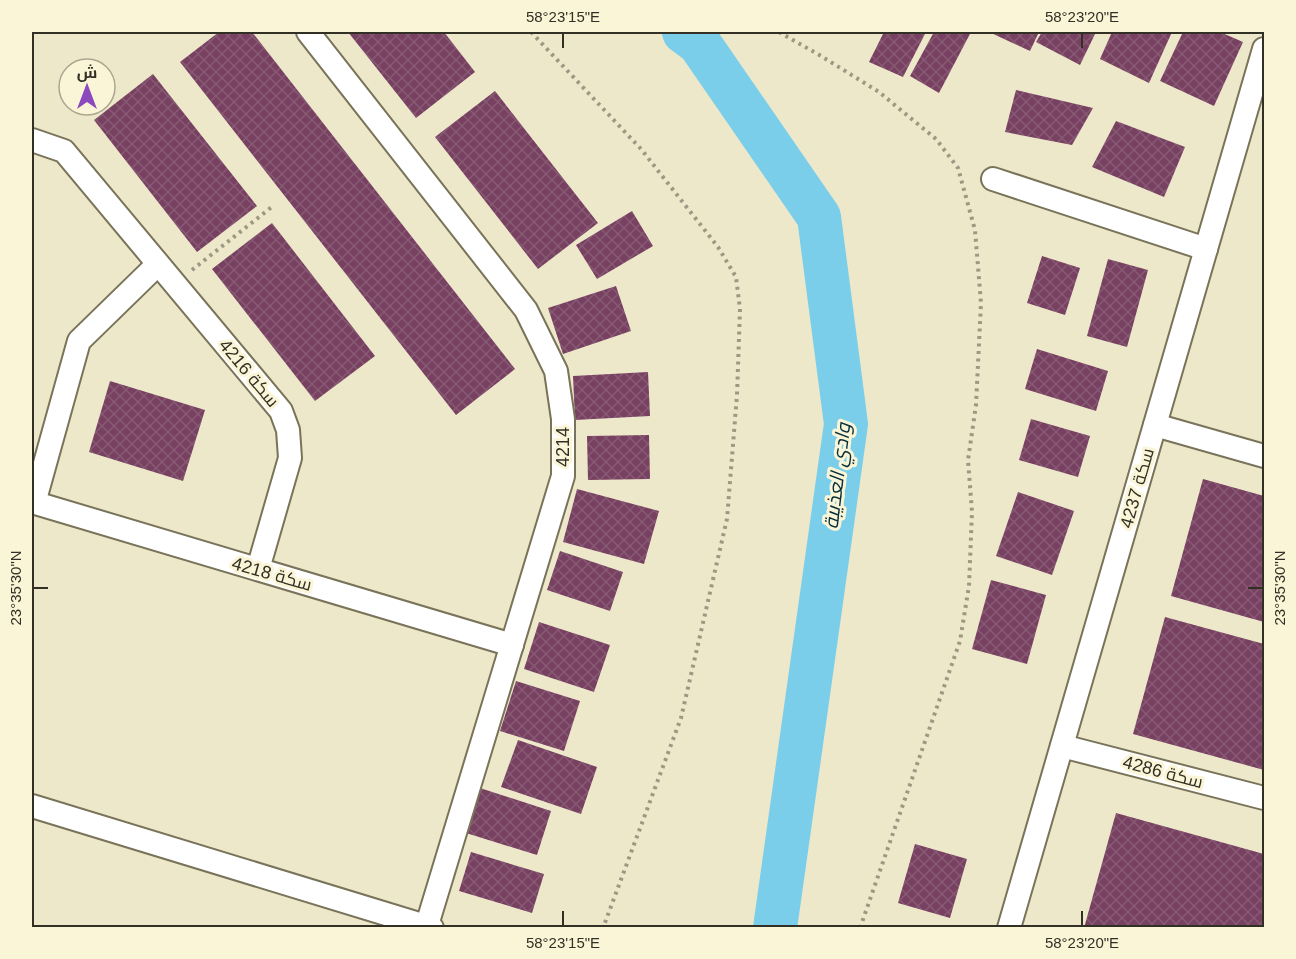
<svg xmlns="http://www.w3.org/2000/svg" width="1296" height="959" font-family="Arial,Cairo,sans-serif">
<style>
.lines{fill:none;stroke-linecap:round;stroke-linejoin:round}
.river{stroke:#7bceea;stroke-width:44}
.building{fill:url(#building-cross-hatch)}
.street-casing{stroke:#787359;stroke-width:26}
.path{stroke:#9d9883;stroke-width:4;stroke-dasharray:3 4.5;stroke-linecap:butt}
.street{stroke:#fff;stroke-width:22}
.ticks{fill:none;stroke:#323025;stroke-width:2}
.labels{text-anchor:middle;stroke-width:6;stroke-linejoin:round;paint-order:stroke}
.street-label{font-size:18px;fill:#323025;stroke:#fbf5d8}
.water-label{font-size:20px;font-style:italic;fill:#052e3a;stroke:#fbf5d8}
.neatline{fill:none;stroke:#323025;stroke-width:2}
.ticks-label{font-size:15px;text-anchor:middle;fill:#323025}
</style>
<defs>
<pattern id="building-cross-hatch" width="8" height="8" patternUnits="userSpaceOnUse" patternTransform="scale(1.5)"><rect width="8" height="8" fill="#784061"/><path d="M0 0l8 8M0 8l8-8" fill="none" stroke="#875a74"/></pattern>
</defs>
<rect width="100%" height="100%" fill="#eee8cb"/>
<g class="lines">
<polyline class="river" points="684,32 699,43 819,217 846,424 775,928"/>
</g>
<g class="building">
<polygon points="219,32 252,32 515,369 456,415 180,62"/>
<polygon points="348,32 444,32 475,72 416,118"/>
<polygon points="884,32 926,32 903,77 869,62"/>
<polygon points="934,32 971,32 939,93 910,76"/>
<polygon points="989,32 1039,32 1030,51"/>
<polygon points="1042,32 1096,32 1080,65 1036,42"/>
<polygon points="1112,32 1172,32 1149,83 1100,59"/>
<polygon points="1183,32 1220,32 1243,42 1214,106 1160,81"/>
<polygon points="153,74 257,206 197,252 94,120"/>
<polygon points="1016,90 1093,108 1072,145 1005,132"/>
<polygon points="495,91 598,223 538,269 435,137"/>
<polygon points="1116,121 1185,147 1164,197 1092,167"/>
<polygon points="632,211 653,246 597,279 576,245"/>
<polygon points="272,223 375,356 315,401 212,269"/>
<polygon points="1042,256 1080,268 1065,315 1027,303"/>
<polygon points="1108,259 1148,270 1127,347 1087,336"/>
<polygon points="616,286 631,331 563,354 548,308"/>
<polygon points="1037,349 1108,371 1096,411 1025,389"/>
<polygon points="648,372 650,416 575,420 573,376"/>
<polygon points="110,381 205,410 183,481 89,452"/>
<polygon points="1031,419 1090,436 1078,477 1019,460"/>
<polygon points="649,435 650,479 588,480 587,436"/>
<polygon points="1203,479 1264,496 1264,622 1171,596"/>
<polygon points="577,489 659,511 644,564 563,542"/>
<polygon points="1018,492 1074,511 1052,575 996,556"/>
<polygon points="560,551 623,572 610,611 547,590"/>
<polygon points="991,580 1046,595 1027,664 972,649"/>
<polygon points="1165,617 1264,644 1264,770 1133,734"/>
<polygon points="539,622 610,645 594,692 524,669"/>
<polygon points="516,681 580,701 564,751 500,731"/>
<polygon points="518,740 597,767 581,814 501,787"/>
<polygon points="480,788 551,811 537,855 466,833"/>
<polygon points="1116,813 1264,854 1264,928 1084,928"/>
<polygon points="915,844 967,859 950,918 898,903"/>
<polygon points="471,852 544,874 532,913 459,891"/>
</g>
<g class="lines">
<g class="street-casing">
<g id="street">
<polyline points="308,32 526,310 556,371 563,419 563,476 427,925"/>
<polyline points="32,140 64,151 281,411 288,430 290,458 258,569"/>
<polyline points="993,179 1206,249"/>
<polyline points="1155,425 1264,456"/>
<polyline points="32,502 512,645"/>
<polyline points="34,503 79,341 158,264"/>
<polyline points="1062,746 1264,798"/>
<polyline points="32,806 432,928"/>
<polyline points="1009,928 1264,49"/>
</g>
</g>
<g class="path">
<polyline points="531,32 641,149 718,247 736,277 740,309 737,395 727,519 681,718 603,928"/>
<polyline points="779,32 821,56 879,92 936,139 958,168 975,230 981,303 976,405 968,460 972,512 969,586 960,641 860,928"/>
<polyline points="192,270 273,206"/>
</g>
<use href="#street" class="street"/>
</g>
<path class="ticks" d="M563,33V48M1082,33V48M33,588H48M1248,588H1263M563,911V926M1082,911V926"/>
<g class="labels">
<g class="street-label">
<text transform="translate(249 373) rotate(50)" y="6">سكة 4216</text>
<text transform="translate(563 447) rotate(-90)" y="6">4214</text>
<text transform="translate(1137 488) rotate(-74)" y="6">سكة 4237</text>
<text transform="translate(272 574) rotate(16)" y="6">سكة 4218</text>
<text transform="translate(1163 772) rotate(15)" y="6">سكة 4286</text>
</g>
<g class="water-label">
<text transform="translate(837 476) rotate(-83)" y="7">وادي العذيبة</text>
</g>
</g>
<rect width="1296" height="959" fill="none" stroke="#fbf5d8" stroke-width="66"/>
<g transform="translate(87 87)"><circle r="28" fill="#fbf5d8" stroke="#aba690" stroke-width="1.5"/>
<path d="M0-4.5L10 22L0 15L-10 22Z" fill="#8c49be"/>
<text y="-9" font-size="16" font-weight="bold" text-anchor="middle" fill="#323025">ش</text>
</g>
<rect x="33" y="33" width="1230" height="893" class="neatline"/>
<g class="ticks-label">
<text x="563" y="22">58°23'15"E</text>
<text x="1082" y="22">58°23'20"E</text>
<text transform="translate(16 588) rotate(-90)" y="5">23°35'30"N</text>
<text transform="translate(1280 588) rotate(-90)" y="5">23°35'30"N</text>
<text x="563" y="948">58°23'15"E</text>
<text x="1082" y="948">58°23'20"E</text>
</g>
</svg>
